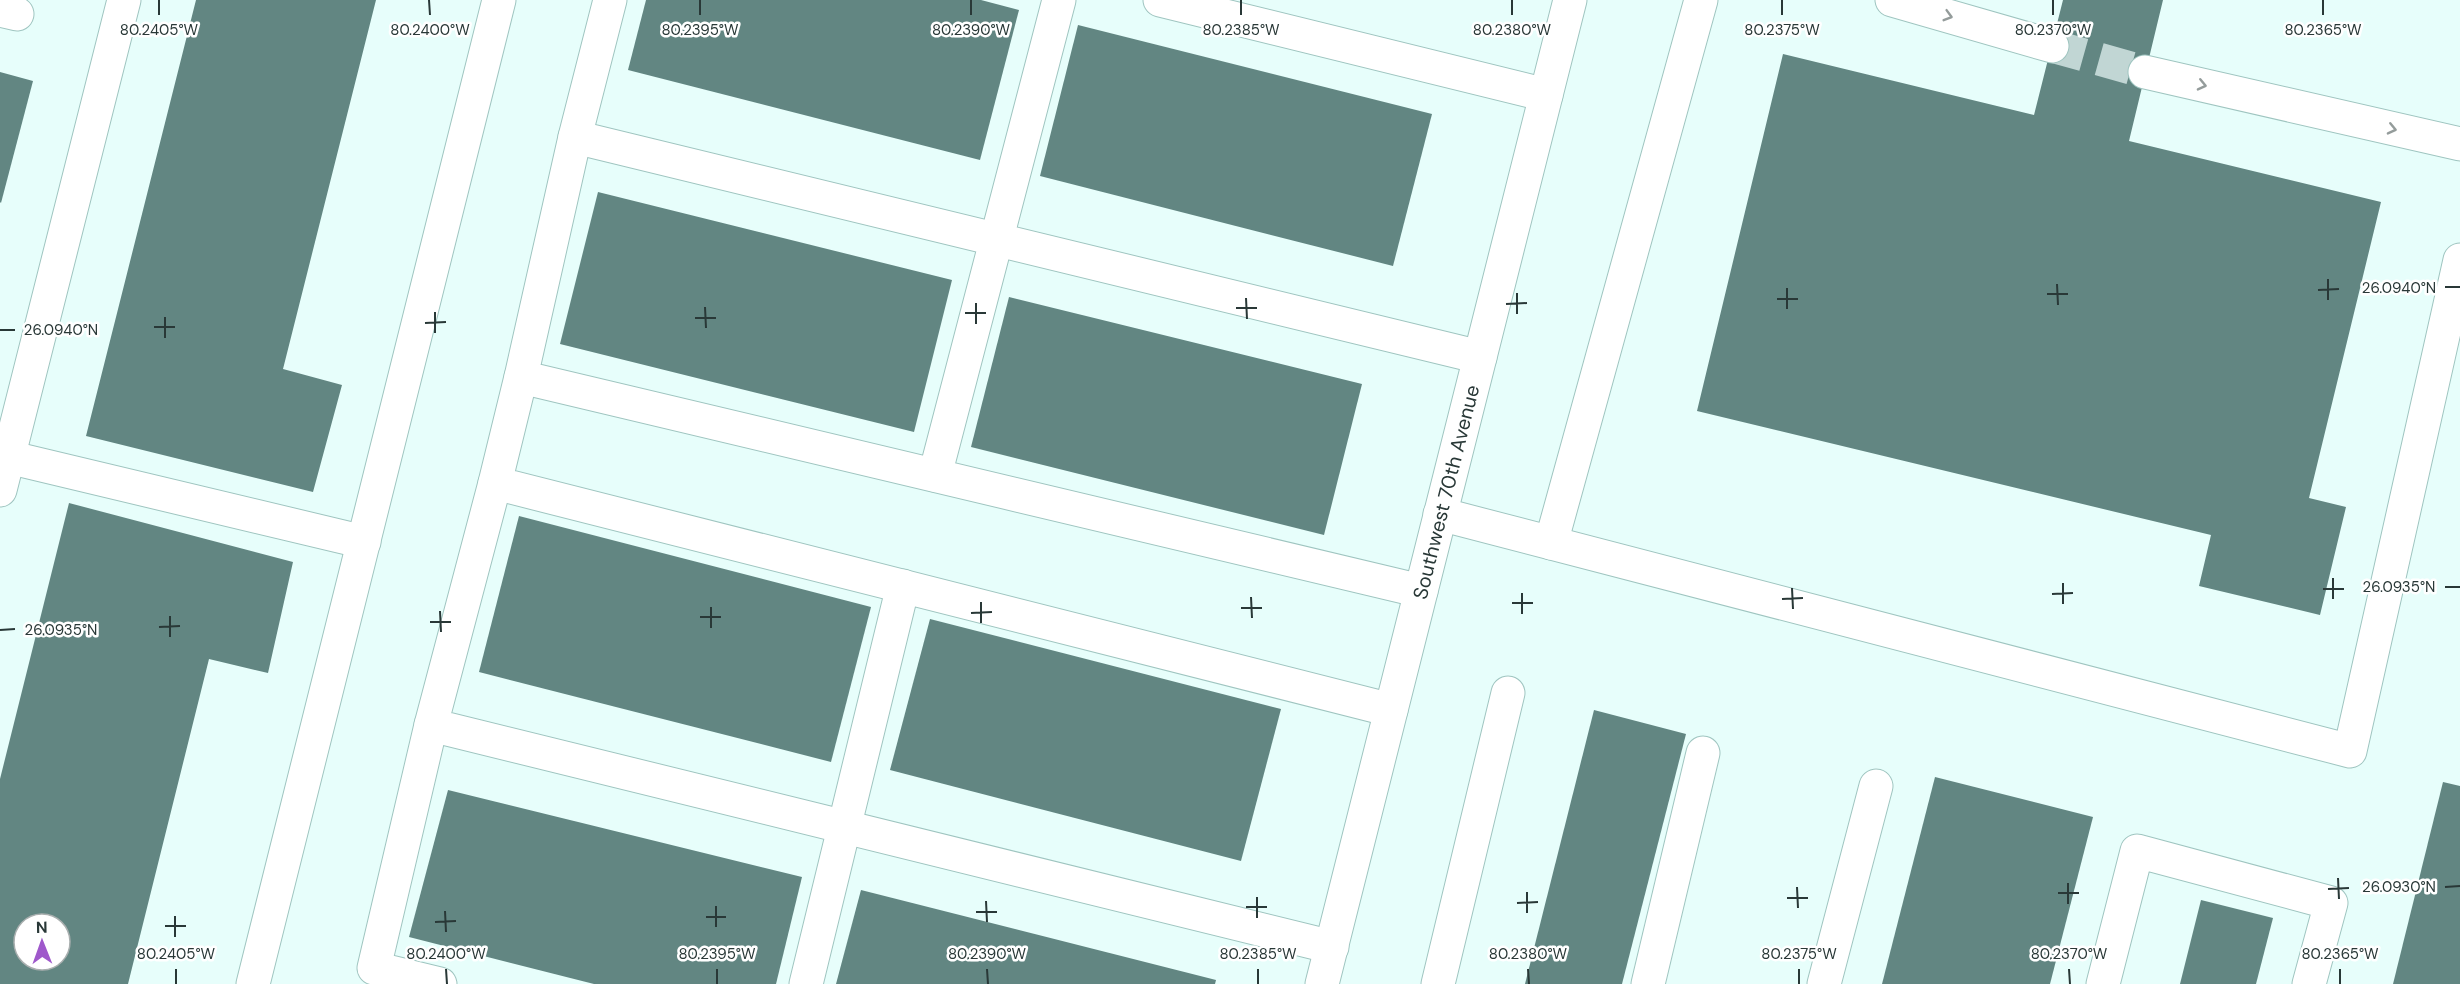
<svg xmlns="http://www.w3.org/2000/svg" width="2460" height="984" font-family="'DM Sans',sans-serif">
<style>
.building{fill:#628682;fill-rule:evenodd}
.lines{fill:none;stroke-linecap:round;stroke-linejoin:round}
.minor-tunnel{stroke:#c1d6d4;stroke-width:33;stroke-dasharray:33 16;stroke-linecap:butt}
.minor-casing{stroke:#9fc5c0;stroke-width:35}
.minor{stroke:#fff;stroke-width:33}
.oneway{stroke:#949c9b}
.ticks{fill:none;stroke:#293837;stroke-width:2}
.labels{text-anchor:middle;stroke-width:5;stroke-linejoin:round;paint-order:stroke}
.street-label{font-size:20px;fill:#293837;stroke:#fff}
.ticks-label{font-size:15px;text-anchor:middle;fill:#293837;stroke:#fff;stroke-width:5;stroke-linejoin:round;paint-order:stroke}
</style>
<rect width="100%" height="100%" fill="#e7fefb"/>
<g class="building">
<polygon points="196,0 376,0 283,369 342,385 313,492 86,436"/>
<polygon points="646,0 981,0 1019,10 980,160 628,70"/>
<polygon points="2063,0 2163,0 2129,141 2381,202 2309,498 2346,507 2320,615 2199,586 2211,535 1697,411 1783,54 2034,115"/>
<polygon points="1078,25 1432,114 1393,266 1040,176"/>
<polygon points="0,72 33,81 1,203 0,202"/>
<polygon points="598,192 952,280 914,432 560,344"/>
<polygon points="1009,297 1362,384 1324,535 971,447"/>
<path d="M69,503L293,562L268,673L209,659L128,984H0V779ZM24,924H60V960H24Z"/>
<polygon points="519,516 871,607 831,762 479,672"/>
<polygon points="930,619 1281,709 1241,861 890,770"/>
<polygon points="1594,710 1686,734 1622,984 1525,984"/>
<polygon points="1935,777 2093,817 2050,984 1882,984"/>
<polygon points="2443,782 2460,786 2460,984 2393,984"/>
<polygon points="448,790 802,877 776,984 594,984 409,937"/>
<polygon points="861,890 1216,980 1215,984 836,984"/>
<polygon points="2201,900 2273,918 2256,984 2180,984"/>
</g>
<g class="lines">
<polyline class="minor-tunnel" points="2052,46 2145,72"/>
<g class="minor-casing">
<g id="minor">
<polyline points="610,0 575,137 1480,357"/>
<polyline points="1160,0 1546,95"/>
<polyline points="1892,0 2052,46"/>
<polyline points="0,10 17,14"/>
<polyline points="2145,72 2460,144"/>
<polyline points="575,137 521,377 1421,591"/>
<polyline points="521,377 495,483 1391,710"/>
<polyline points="8,457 364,542"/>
<polyline points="935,475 1059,0"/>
<polyline points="495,483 431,725 1332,947"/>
<polyline points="0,490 124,0"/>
<polyline points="1440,514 2350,751 2460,260"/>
<polyline points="1551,543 1701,0"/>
<polyline points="431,725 374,968 440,984"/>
<polyline points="253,984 499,0"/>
<polyline points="806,984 903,586"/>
<polyline points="1322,984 1570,0"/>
<polyline points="1438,984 1508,693"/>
<polyline points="1648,984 1703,753"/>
<polyline points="1824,984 1876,786"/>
<polyline points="2103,984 2137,851 2331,903 2309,984"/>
</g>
</g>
<use href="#minor" class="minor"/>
</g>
<defs><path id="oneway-chevron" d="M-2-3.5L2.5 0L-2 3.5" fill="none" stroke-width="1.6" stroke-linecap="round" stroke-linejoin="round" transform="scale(1.5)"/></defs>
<g class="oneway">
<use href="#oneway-chevron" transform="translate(1948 16) rotate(16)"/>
<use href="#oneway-chevron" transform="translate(2202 85) rotate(13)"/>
<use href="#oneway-chevron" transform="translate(2392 129) rotate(13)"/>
</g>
<path class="ticks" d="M159,0V15M429,0L430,15M700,0V15M971,0V15M1241,0V15M1512,0V15M1782,0V15M2053,0V15M2323,0V15M2328,279V300M2057,284L2058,305M2445,287H2460M1787,288V309M2318,290L2339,289M1517,293V314M2047,294H2068M1246,298L1247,319M1777,299H1798M976,303V324M1506,304L1527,303M705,307L706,328M1236,308H1257M435,312V333M965,313H986M165,317V338M695,318H716M425,323L446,322M154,327H175M0,330H15M2333,578V599M2063,583V604M2445,587H2460M1792,588L1793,609M2323,589H2344M1522,593V614M2052,594L2073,593M1251,597L1252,618M1782,599L1803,598M981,602V623M1512,603H1533M711,607V628M1241,608H1262M440,611L441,632M971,613L992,612M170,616V637M700,617H721M430,622H451M159,627L180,626M0,630L15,629M2338,878L2339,899M2068,883V904M1797,887L1798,908M2445,887L2460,886M2328,889L2349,888M1527,892V913M2058,893H2079M1257,897V918M1787,898H1808M986,901L987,922M1517,903L1538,902M716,906V927M1246,907H1267M445,911L446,932M976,912H997M175,916V937M706,917H726M435,922L456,921M165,926H186M176,969V984M446,969L447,984M717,969V984M987,969L988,984M1258,969V984M1528,969L1529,984M1799,969V984M2069,969L2070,984M2340,969V984"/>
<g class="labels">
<g class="street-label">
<text transform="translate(1446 492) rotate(-76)" y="7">Southwest 70th Avenue</text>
</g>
</g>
<g class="ticks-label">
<text x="159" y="35">80.2405°W</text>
<text x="430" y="35">80.2400°W</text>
<text x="700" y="35">80.2395°W</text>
<text x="971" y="35">80.2390°W</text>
<text x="1241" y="35">80.2385°W</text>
<text x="1512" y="35">80.2380°W</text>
<text x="1782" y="35">80.2375°W</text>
<text x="2053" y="35">80.2370°W</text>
<text x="2323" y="35">80.2365°W</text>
<text x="2399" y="293">26.0940°N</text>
<text x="61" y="335">26.0940°N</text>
<text x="2399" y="592">26.0935°N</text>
<text x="61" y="635">26.0935°N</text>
<text x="2399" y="892">26.0930°N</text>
<text x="176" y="959">80.2405°W</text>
<text x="446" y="959">80.2400°W</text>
<text x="717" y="959">80.2395°W</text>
<text x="987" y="959">80.2390°W</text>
<text x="1258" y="959">80.2385°W</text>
<text x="1528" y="959">80.2380°W</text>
<text x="1799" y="959">80.2375°W</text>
<text x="2069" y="959">80.2370°W</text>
<text x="2340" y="959">80.2365°W</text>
</g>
<g transform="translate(42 942) rotate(359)"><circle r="28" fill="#ffffff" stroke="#a9afaf" stroke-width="1.5"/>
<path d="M0-4.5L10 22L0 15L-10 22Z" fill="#9f58cb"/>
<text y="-9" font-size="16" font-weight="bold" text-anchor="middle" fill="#293837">N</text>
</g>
</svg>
